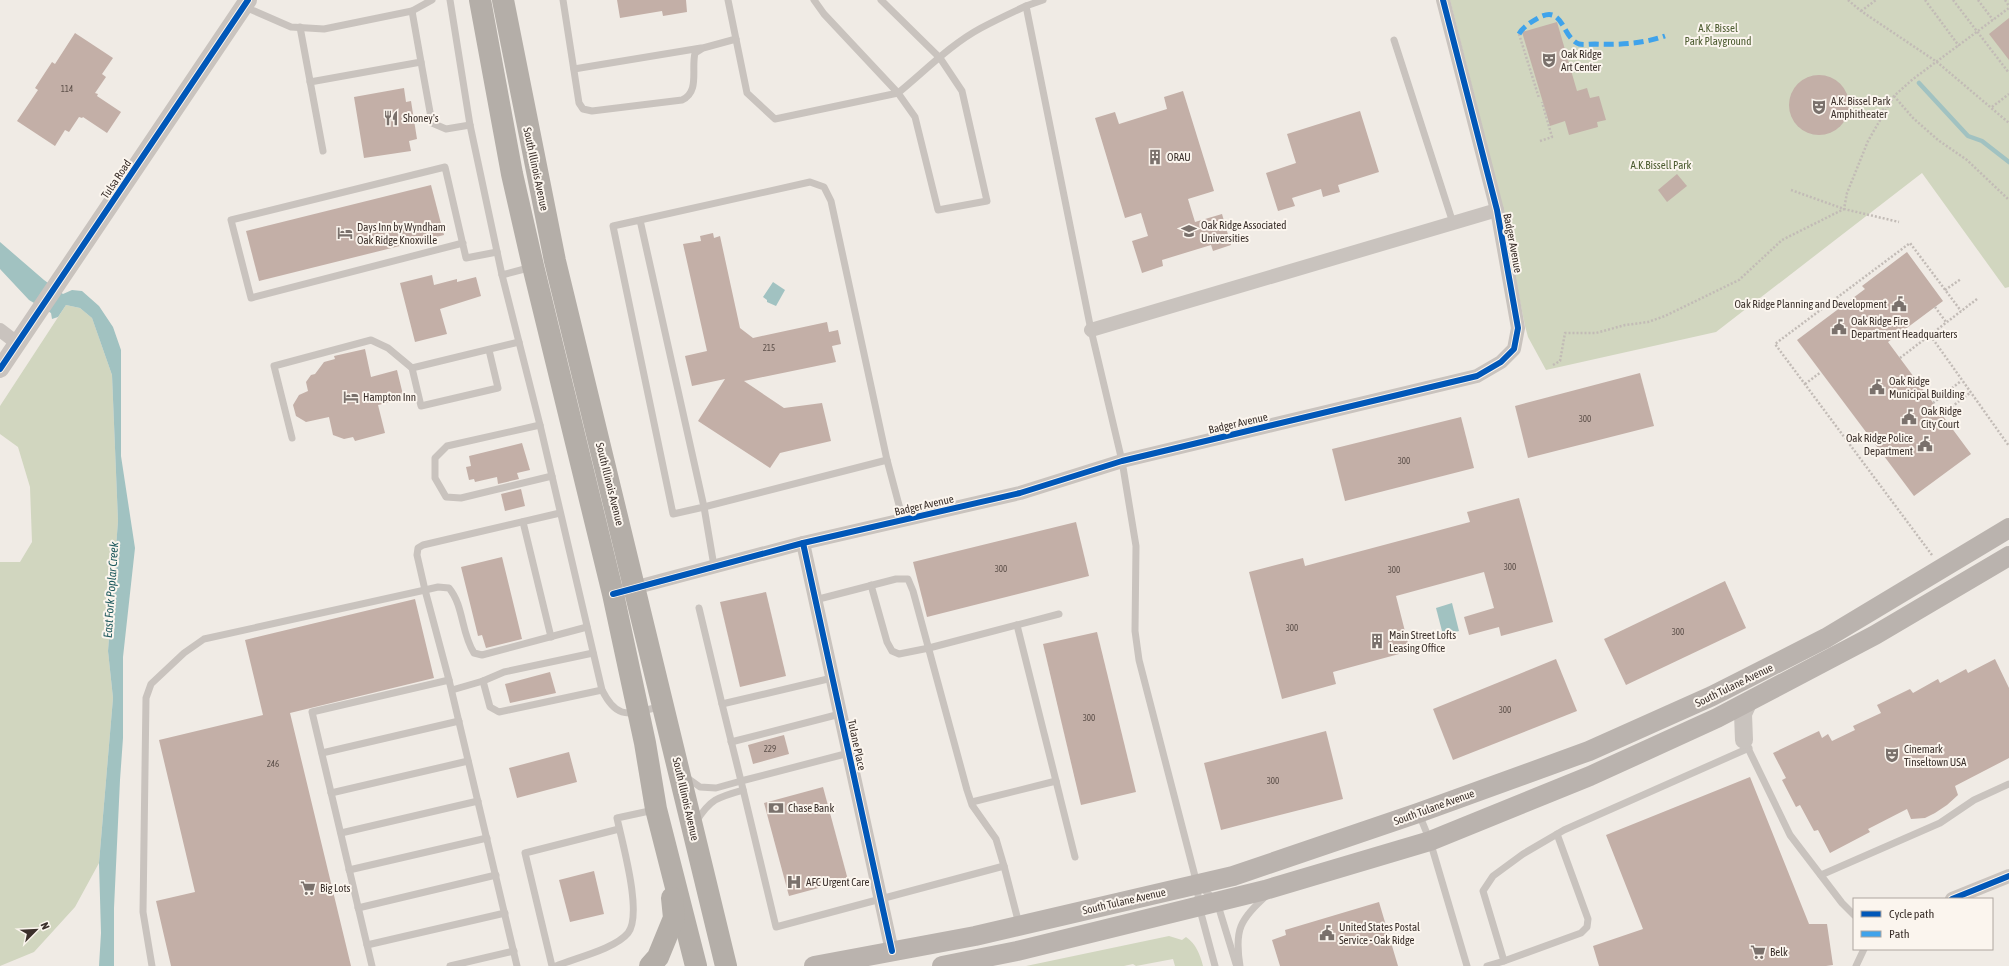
<svg xmlns="http://www.w3.org/2000/svg" width="2009" height="966" font-family="'Asap Condensed',sans-serif">
<style>
.green{fill:#d1d6bf}
.water{fill:#a1c2c1}
.lines{fill:none;stroke-linecap:round;stroke-linejoin:round}
.stream{stroke:#a1c2c1;stroke-width:4.5}
.building{fill:#c3afa7}
.path{stroke:#c2bbb6;stroke-width:2.5;stroke-dasharray:2 2;stroke-linecap:butt}
.service{stroke:#c9c3be;stroke-width:7}
.minor{stroke:#c9c3be;stroke-width:14}
.tertiary{stroke:#c9c3be;stroke-width:18}
.secondary{stroke:#bab3ae;stroke-width:20}
.trunk{stroke:#b4aea8;stroke-width:22}
.quiet{stroke:#3fa3eb;stroke-width:5;stroke-dasharray:10 5;stroke-linecap:butt}
.cycleway-casing{stroke:#fbf5ee;stroke-width:8}
.cycleway{stroke:#0057b8;stroke-width:6}
.labels{text-anchor:middle;stroke-width:4;stroke-linejoin:round;paint-order:stroke}
.number-label{font-size:9px;fill:#5d504a}
.park-label{font-size:11px;fill:#4a5a2e;stroke:#fbf5ee}
.poi-label{font-size:11px;fill:#3b302b;stroke:#fbf5ee;text-anchor:start}
.street-label{font-size:11px;fill:#3b302b;stroke:#fbf5ee}
.water-label{font-size:12px;font-style:italic;fill:#1f5a5e;stroke:#fbf5ee}
</style>
<rect width="100%" height="100%" fill="#f0ebe5"/>
<g class="green">
<polygon points="1450,0 2009,0 2009,287 2005,288 1922,173 1716,332 1546,370 1528,337 1525,326 1496,181"/>
<polygon points="66,305 80,308 92,318 112,375 118,521 108,651 113,698 99,863 75,907 34,952 0,966 0,562 20,562 32,542 30,487 18,447 0,434 0,406"/>
<path d="M1169,936L1182,940L1186,937C1196,944 1200,954 1203,966H1175L1173,959L1136,966L1133,964L1124,966H1026Z"/>
</g>
<g class="water">
<polygon points="0,242 44,280 63,294 72,290 82,291 99,306 113,327 121,350 121,456 135,548 123,657 123,738 120,780 114,908 114,966 99,966 101,933 99,863 113,698 108,651 118,521 112,375 92,318 80,308 66,305 58,317 52,319 51,313 29,300 0,269"/>
<polygon points="773,282 785,290 776,306 767,302 767,300 763,297"/>
<polygon points="1452,603 1459,631 1443,635 1436,608"/>
</g>
<g class="lines">
<polyline class="stream" points="1919,83 1968,136 1982,141 2009,162"/>
</g>
<g class="building">
<polygon points="617,0 686,0 687,12 663,16 662,11 620,18"/>
<polygon points="2009,18 2009,60 1989,34"/>
<polygon points="1557,22 1577,91 1587,88 1590,98 1599,96 1606,120 1597,122 1598,127 1569,135 1565,121 1550,126 1522,32"/>
<polygon points="75,33 113,58 102,74 106,77 95,93 98,94 97,96 121,112 107,133 83,117 82,118 79,117 69,132 65,130 55,146 17,121 38,90 35,88 52,62 55,64"/>
<circle cx="1819" cy="105" r="30"/>
<polygon points="404,88 406,102 411,101 417,139 409,141 411,151 364,158 354,97"/>
<polygon points="1183,91 1214,191 1188,199 1195,222 1222,214 1231,245 1213,251 1211,245 1162,260 1163,266 1142,273 1132,241 1148,236 1141,213 1125,218 1095,118 1115,112 1119,124 1167,109 1164,97"/>
<polygon points="1360,111 1379,172 1338,185 1340,192 1323,197 1321,189 1292,198 1295,206 1278,211 1266,173 1296,163 1287,134"/>
<polygon points="1677,174 1687,186 1667,202 1658,190"/>
<polygon points="431,185 444,235 259,281 246,231"/>
<polygon points="713,233 714,238 720,236 740,328 753,338 827,322 829,332 838,330 841,344 832,346 836,362 744,381 784,408 822,403 831,441 780,453 770,468 698,421 725,379 692,386 685,356 707,351 683,244 701,241 700,236"/>
<polygon points="1907,252 1943,301 1888,342 1971,454 1914,496 1797,340 1865,289 1862,286"/>
<polygon points="432,275 434,285 457,279 457,282 476,277 481,296 440,309 447,334 415,342 400,283"/>
<polygon points="365,349 371,377 397,370 404,399 378,405 385,433 355,441 353,437 344,439 333,435 329,417 306,422 296,416 293,405 299,395 308,391 306,382 311,375 315,374 324,362 335,359 334,356"/>
<polygon points="1640,373 1654,426 1528,458 1515,406"/>
<polygon points="1461,417 1474,468 1345,501 1332,449"/>
<polygon points="522,443 530,470 517,473 519,479 498,484 497,477 475,482 474,479 469,480 466,467 471,466 469,456"/>
<polygon points="521,489 525,506 505,511 501,494"/>
<polygon points="1519,498 1553,622 1501,636 1499,627 1469,635 1464,617 1494,608 1484,572 1396,596 1410,651 1333,672 1336,684 1282,699 1249,572 1303,558 1305,566 1470,522 1467,512"/>
<polygon points="1076,522 1089,576 927,617 913,562"/>
<polygon points="502,557 522,639 486,648 482,635 478,636 461,567"/>
<polygon points="1725,581 1746,628 1626,685 1604,639"/>
<polygon points="766,592 786,676 740,687 720,602"/>
<polygon points="415,599 434,678 290,713 351,966 171,966 156,901 195,892 159,740 263,715 245,640"/>
<polygon points="1097,632 1136,792 1081,805 1043,644"/>
<polygon points="1556,659 1577,711 1453,760 1433,709"/>
<polygon points="1995,659 2009,688 2009,758 1955,786 1958,795 1947,805 1935,813 1925,818 1911,819 1907,809 1868,829 1870,832 1830,853 1818,830 1814,831 1800,805 1796,807 1782,780 1786,778 1773,753 1819,731 1822,738 1828,734 1832,741 1855,730 1853,726 1881,713 1877,705 1910,689 1913,693 1938,679 1940,683 1966,669 1968,673"/>
<polygon points="550,672 556,693 510,703 505,684"/>
<polygon points="1326,731 1343,799 1221,830 1204,763"/>
<polygon points="784,735 789,754 753,764 748,745"/>
<polygon points="569,752 577,782 517,798 509,768"/>
<polygon points="1750,777 1809,924 1827,924 1833,965 1826,966 1599,966 1593,946 1643,929 1606,835"/>
<polygon points="823,787 848,880 789,896 764,803"/>
<polygon points="594,871 604,914 570,922 559,880"/>
<polygon points="1379,902 1398,966 1280,966 1272,940 1286,935 1285,930"/>
</g>
<g class="lines">
<g class="path">
<polyline points="1848,0 1861,11 1937,62 2009,123"/>
<polyline points="1925,0 1959,46"/>
<polyline points="1953,0 2009,73"/>
<polyline points="1978,0 1993,20"/>
<polyline points="2005,0 2009,6"/>
<polyline points="1861,11 1876,0"/>
<polyline points="1519,34 1539,98"/>
<polyline points="1894,96 1913,118 1938,140 1967,160 2009,200"/>
<polyline points="1992,107 2009,94"/>
<polyline points="1847,117 1867,115 1885,109"/>
<polyline points="1540,141 1552,137 1542,102"/>
<polyline points="1791,190 1844,209 1899,222"/>
<polyline points="1945,290 1961,279"/>
<polyline points="1977,299 1930,335 2009,446"/>
<polyline points="1935,307 1946,322"/>
<polyline points="1900,358 1930,335"/>
<polyline points="1553,365 1560,361 1565,333 1596,333 1625,325 1648,322 1665,316 1739,280 1782,240 1844,209 1847,193 1868,141 1894,96 1913,79 2009,8"/>
<polyline points="1805,384 1821,372"/>
<polyline points="1933,403 1961,381"/>
<polyline points="1942,414 1970,393"/>
<polyline points="1932,555 1775,344 1910,243 1961,311"/>
</g>
<g class="service">
<polyline points="450,0 470,125 502,275 532,267"/>
<path d="M563,0L579,103L583,109L592,111L682,100C700,92 691,69 695,53L703,48L736,39"/>
<polyline points="728,0 747,93 775,119 898,93 824,14 814,0"/>
<path d="M881,0L940,58L962,91L987,201L938,210L915,117L898,93C925,71 951,44 981,28C996,20 1011,13 1026,6"/>
<polyline points="1043,0 1026,6 1091,330 1122,461 1136,546 1135,631 1139,660 1197,884 1199,906 1215,966"/>
<polyline points="245,7 291,27 324,29 412,11 432,0"/>
<polyline points="300,27 323,151"/>
<polyline points="1394,40 1453,223"/>
<polyline points="421,62 432,123 446,129 470,125"/>
<polyline points="574,69 701,48"/>
<polyline points="310,82 421,62 412,11"/>
<polyline points="640,220 704,507 673,514 613,226 640,220 810,182 824,187 831,201 887,460"/>
<polyline points="463,243 251,298 231,220 445,167 466,258 497,252"/>
<path d="M502,275L540,425L602,690C618,722 630,713 660,707"/>
<polyline points="489,350 498,388 421,406 412,368 519,342"/>
<polyline points="540,425 447,446 435,458 435,478 446,497 461,498 552,476"/>
<polyline points="292,438 274,366 371,340 388,348 412,368"/>
<path d="M560,513L423,545L418,548L417,555L425,590L438,587L449,588C464,606 461,633 474,653L482,655L587,627"/>
<polyline points="523,522 551,637"/>
<polyline points="714,566 704,507 887,460 903,520"/>
<polyline points="871,585 887,642 892,651 899,654 929,648 1059,614"/>
<polyline points="815,600 896,579 908,579 913,591 967,790 972,805 996,839 1004,866"/>
<polyline points="699,608 722,704 832,678"/>
<polyline points="1017,625 1075,857"/>
<polyline points="483,681 490,707 499,712 602,690"/>
<polyline points="452,690 483,681 504,672 593,653"/>
<polyline points="722,704 741,781 849,753"/>
<polyline points="731,742 840,714"/>
<polyline points="1746,744 1790,835 1842,903 1854,915"/>
<polyline points="322,753 459,721"/>
<polyline points="686,777 700,787 716,788 741,781 776,927 1004,866 1019,924"/>
<polyline points="331,793 468,761"/>
<polyline points="972,802 1056,781"/>
<polyline points="1419,814 1430,841 1467,966"/>
<path d="M696,822C710,799 718,797 743,790"/>
<polyline points="341,833 478,801"/>
<polyline points="349,870 487,838"/>
<polyline points="1821,875 1940,823 1974,800 2009,784"/>
<polyline points="1200,886 1217,902 1236,964"/>
<polyline points="358,908 496,875"/>
<polyline points="367,945 505,913"/>
<polyline points="1504,961 1581,933 1587,927 1588,919 1557,834"/>
<polyline points="152,966 143,912 146,698 151,684 184,653 204,639 425,590 449,680"/>
<polyline points="372,966 312,712 449,680 517,966"/>
<polyline points="450,966 514,951"/>
<polyline points="552,966 525,853 619,829"/>
<path d="M556,966C575,958 615,949 628,933C643,914 622,842 617,818L654,810"/>
<path d="M1240,966C1234,929 1240,920 1267,895"/>
<polyline points="1487,966 1504,961 1483,891 1493,876 1523,854 1564,830 1749,748"/>
<polyline points="1856,966 1864,949"/>
</g>
<g class="minor">
<polyline points="0,330 17,343"/>
<polyline points="1091,330 1497,210"/>
<polyline points="803,543 892,951"/>
<polyline points="626,590 803,543 1020,493 1122,461 1477,376 1501,362 1514,349 1518,328 1497,210 1443,0"/>
<polyline points="1952,899 2009,876"/>
</g>
<g class="tertiary">
<polyline points="0,369 248,0"/>
<polyline points="1744,740 1743,714 1748,703"/>
</g>
<g class="secondary">
<polyline points="814,966 975,936 1233,876 1418,813 1589,751 1712,696 1826,638 2009,528"/>
<polyline points="942,966 1017,951 1265,890 1430,841 1590,776 1717,718 1875,635 2009,556"/>
</g>
<g class="trunk">
<polyline points="480,0 512,174 533,266 613,594 645,743 656,809 696,966"/>
<polyline points="503,0 555,261 726,966"/>
<polyline points="650,966 658,957 674,918 672,898"/>
</g>
<path class="quiet" d="M1519,34C1523,27 1531,22 1538,18C1564,4 1561,37 1579,44C1584,45 1590,44 1595,44C1619,45 1642,44 1665,36"/>
<g class="cycleway-casing">
<g id="cycleway">
<polyline points="0,369 248,0"/>
<polyline points="803,543 892,951"/>
<polyline points="613,594 803,543 1020,493 1122,461 1477,376 1501,362 1514,349 1518,328 1497,210 1443,0"/>
<polyline points="1952,899 2009,876"/>
</g>
</g>
<use href="#cycleway" class="cycleway"/>
</g>
<defs>
<g id="theatre-bare" transform="scale(1.2)"><path d="M-5-5.5Q0-4 5-5.5V0Q5 5 0 6Q-5 5-5 0ZM-3.3-2.5H-1v1.5H-3.3ZM1-2.5H3.3v1.5H1ZM-2.8 1Q0 5.5 2.8 1Z" fill="#7a716c" stroke="#fbf5ee" stroke-width="2.5" paint-order="stroke"/></g>
<g id="restaurant-bare" transform="scale(1.2)"><path d="M-5-6h1v4h1v-4h1v4h1v-4h1v5L-1.5 .5V6h-2V.5L-5-1ZM5-6V6H3V1.5H1.5Q1.5-4 5-6Z" fill="#7a716c" stroke="#fbf5ee" stroke-width="2.5" paint-order="stroke"/></g>
<g id="building-bare" transform="scale(1.2)"><path d="M-4-6H4V6H1V3H-1V6H-4ZM-2.5-4.3h1.7v1.8h-1.7ZM.8-4.3h1.7v1.8H.8ZM-2.5-1h1.7V.8h-1.7ZM.8-1h1.7V.8H.8Z" fill="#7a716c" stroke="#fbf5ee" stroke-width="2.5" paint-order="stroke"/></g>
<g id="university-bare" transform="scale(1.2)"><path d="M0-5L7-2L0 1L-7-2ZM-4 1L0 2.5L4 1V4Q0 6-4 4Z" fill="#7a716c" stroke="#fbf5ee" stroke-width="2.5" paint-order="stroke"/></g>
<g id="hotel-bare" transform="scale(1.2)"><path d="M-6-4.5h1.5V1H6V5H4.5V3h-9V5H-6ZM-4 0a1.8 1.8 0 1 1 3.6 0ZM.5 0V-2.5h3Q6-2.5 6 0Z" fill="#7a716c" stroke="#fbf5ee" stroke-width="2.5" paint-order="stroke"/></g>
<g id="civic-bare" transform="scale(1.2)"><path d="M-.6-6.5H3V-4.5H.6V-3L4-1V1h2V6H-6V1h2V-1L-.6-3ZM-1.2 2.5V6h2.4V2.5Z" fill="#7a716c" stroke="#fbf5ee" stroke-width="2.5" paint-order="stroke"/></g>
<g id="bank-bare" transform="scale(1.2)"><path d="M-6-4H6V4H-6ZM0-2.3a2.3 2.3 0 1 0 0 4.6a2.3 2.3 0 1 0 0-4.6Z" fill="#7a716c" stroke="#fbf5ee" stroke-width="2.5" paint-order="stroke"/></g>
<g id="hospital-bare" transform="scale(1.2)"><path d="M-5-5h3v3.5h4V-5h3V5h-3V1.5h-4V5h-3Z" fill="#7a716c" stroke="#fbf5ee" stroke-width="2.5" paint-order="stroke"/></g>
<g id="supermarket-bare" transform="scale(1.2)"><path d="M-6-5.5h2.5l.6 2H6L4.5 2H-2.5L-4.4-4H-6ZM-1.5 3.2a1.3 1.3 0 1 0 .1 0ZM3 3.2a1.3 1.3 0 1 0 .1 0Z" fill="#7a716c" stroke="#fbf5ee" stroke-width="2.5" paint-order="stroke"/></g>
</defs>
<g fill-rule="evenodd">
<use href="#theatre-bare" x="1549" y="60"/>
<use href="#theatre-bare" x="1819" y="107"/>
<use href="#restaurant-bare" x="391" y="118"/>
<use href="#building-bare" x="1155" y="157"/>
<use href="#university-bare" x="1189" y="231"/>
<use href="#hotel-bare" x="345" y="233"/>
<use href="#civic-bare" x="1899" y="304"/>
<use href="#civic-bare" x="1839" y="327"/>
<use href="#civic-bare" x="1877" y="387"/>
<use href="#hotel-bare" x="351" y="397"/>
<use href="#civic-bare" x="1909" y="417"/>
<use href="#civic-bare" x="1925" y="444"/>
<use href="#building-bare" x="1377" y="641"/>
<use href="#theatre-bare" x="1892" y="755"/>
<use href="#bank-bare" x="776" y="808"/>
<use href="#hospital-bare" x="794" y="882"/>
<use href="#supermarket-bare" x="308" y="888"/>
<use href="#civic-bare" x="1327" y="933"/>
<use href="#supermarket-bare" x="1758" y="952"/>
</g>
<g class="labels">
<g class="number-label">
<text x="67" y="92">114</text>
<text x="769" y="351">215</text>
<text x="1585" y="422">300</text>
<text x="1404" y="464">300</text>
<text x="1510" y="570">300</text>
<text x="1001" y="572">300</text>
<text x="1394" y="573">300</text>
<text x="1292" y="631">300</text>
<text x="1678" y="635">300</text>
<text x="1505" y="713">300</text>
<text x="1089" y="721">300</text>
<text x="770" y="752">229</text>
<text x="273" y="767">246</text>
<text x="1273" y="784">300</text>
</g>
<g class="park-label">
<text x="1718" y="32">A.K. Bissel<tspan x="1718" dy="13">Park Playground</tspan></text>
<text x="1661" y="169">A.K.Bissell Park</text>
</g>
<g class="poi-label">
<text x="1561" y="58">Oak Ridge<tspan x="1561" dy="13">Art Center</tspan></text>
<text x="1831" y="105">A.K. Bissel Park<tspan x="1831" dy="13">Amphitheater</tspan></text>
<text x="403" y="122">Shoney's</text>
<text x="1167" y="161">ORAU</text>
<text x="1201" y="229">Oak Ridge Associated<tspan x="1201" dy="13">Universities</tspan></text>
<text x="357" y="231">Days Inn by Wyndham<tspan x="357" dy="13">Oak Ridge Knoxville</tspan></text>
<text x="1887" y="308" text-anchor="end">Oak Ridge Planning and Development</text>
<text x="1851" y="325">Oak Ridge Fire<tspan x="1851" dy="13">Department Headquarters</tspan></text>
<text x="1889" y="385">Oak Ridge<tspan x="1889" dy="13">Municipal Building</tspan></text>
<text x="363" y="401">Hampton Inn</text>
<text x="1921" y="415">Oak Ridge<tspan x="1921" dy="13">City Court</tspan></text>
<text x="1913" y="442" text-anchor="end">Oak Ridge Police<tspan x="1913" dy="13">Department</tspan></text>
<text x="1389" y="639">Main Street Lofts<tspan x="1389" dy="13">Leasing Office</tspan></text>
<text x="1904" y="753">Cinemark<tspan x="1904" dy="13">Tinseltown USA</tspan></text>
<text x="788" y="812">Chase Bank</text>
<text x="806" y="886">AFC Urgent Care</text>
<text x="320" y="892">Big Lots</text>
<text x="1339" y="931">United States Postal<tspan x="1339" dy="13">Service - Oak Ridge</tspan></text>
<text x="1770" y="956">Belk</text>
</g>
<g class="street-label">
<text transform="translate(536 169) rotate(78)" y="4">South Illinois Avenue</text>
<text transform="translate(116 179) rotate(-56)" y="4">Tulsa Road</text>
<text transform="translate(1513 243) rotate(79)" y="4">Badger Avenue</text>
<text transform="translate(1238 423) rotate(-13)" y="4">Badger Avenue</text>
<text transform="translate(610 484) rotate(76)" y="4">South Illinois Avenue</text>
<text transform="translate(924 505) rotate(-13)" y="4">Badger Avenue</text>
<text transform="translate(1734 685) rotate(-26)" y="4">South Tulane Avenue</text>
<text transform="translate(857 745) rotate(78)" y="4">Tulane Place</text>
<text transform="translate(686 799) rotate(77)" y="4">South Illinois Avenue</text>
<text transform="translate(1434 807) rotate(-20)" y="4">South Tulane Avenue</text>
<text transform="translate(1124 901) rotate(-13)" y="4">South Tulane Avenue</text>
</g>
<g class="water-label">
<text transform="translate(111 590) rotate(-86)" y="4">East Fork Poplar Creek</text>
</g>
</g>
<rect x="1853" y="898" width="140" height="52" fill="#fbf5ee" stroke="#aea6a0"/>
<rect x="1861" y="911" width="20" height="6" fill="#0057b8" stroke="#aea6a0"/>
<text x="1889" y="918" font-size="12" fill="#3b302b">Cycle path</text>
<rect x="1861" y="931" width="20" height="6" fill="#3fa3eb" stroke="#aea6a0"/>
<text x="1889" y="938" font-size="12" fill="#3b302b">Path</text>
<g transform="translate(36 930) rotate(66)" stroke="#fbf5ee" stroke-width="3" paint-order="stroke">
<path d="M0-3L7 15L0 10L-7 15Z" fill="#3b302b"/>
<text y="-6" font-size="11" font-weight="bold" text-anchor="middle" fill="#3b302b">N</text>
</g>
</svg>
